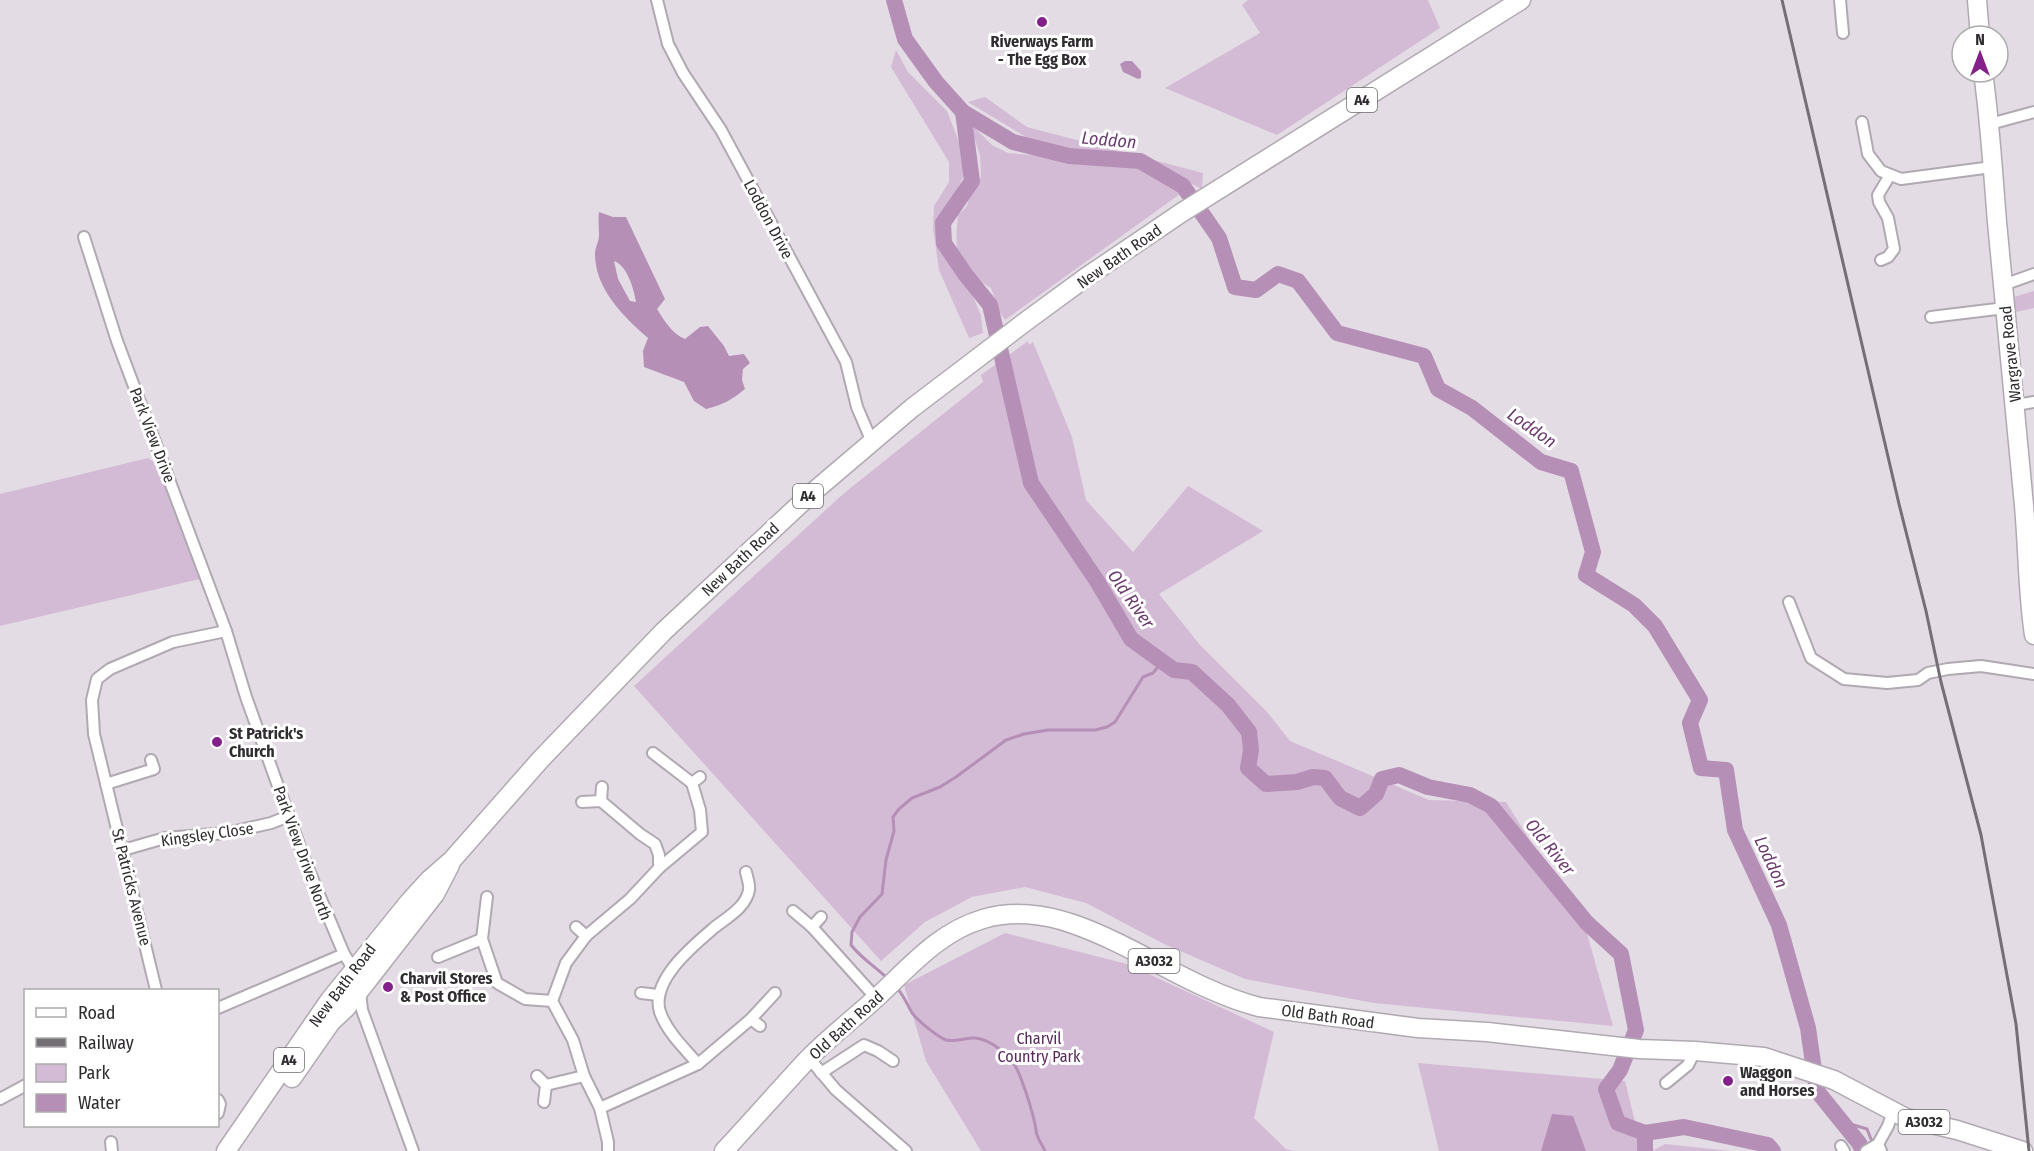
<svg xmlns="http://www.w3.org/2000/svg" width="2034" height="1151" font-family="'Fira Sans Condensed',sans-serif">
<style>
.green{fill:#d4bbd5}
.water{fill:#b58fb6;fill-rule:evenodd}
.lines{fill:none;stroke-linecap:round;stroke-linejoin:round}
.stream{stroke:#b58fb6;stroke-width:3}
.river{stroke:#b58fb6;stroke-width:16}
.minor-casing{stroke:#b1a9b1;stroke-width:14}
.primary-casing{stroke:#b1a9b1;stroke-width:21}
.minor{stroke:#fff;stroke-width:10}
.primary{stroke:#fff;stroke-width:18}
.rail{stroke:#746f75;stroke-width:3}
.poi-dot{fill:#84208a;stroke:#fff;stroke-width:2}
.labels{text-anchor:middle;stroke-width:6;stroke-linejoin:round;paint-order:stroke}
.shield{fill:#fff;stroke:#6e6c6e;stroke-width:1.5}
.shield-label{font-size:15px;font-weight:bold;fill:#302d30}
.poi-label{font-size:16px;font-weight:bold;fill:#302d30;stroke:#fff;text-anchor:start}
.street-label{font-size:16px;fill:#302d30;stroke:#fff}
.park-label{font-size:16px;fill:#5a2a5d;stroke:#fff}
.water-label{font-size:18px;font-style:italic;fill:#6c3b6f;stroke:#fff}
</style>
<rect width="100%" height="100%" fill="#e4dce5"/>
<g class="green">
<polygon points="1248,0 1428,0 1440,28 1277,135 1165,88 1260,33 1242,5"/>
<polygon points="896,50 908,72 947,111 964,155 964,175 941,223 940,244 946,259 973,296 981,316 983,333 969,338 939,270 933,228 934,206 949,182 949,162 891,67"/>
<polygon points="985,97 1027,127 1203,173 1202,189 1135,156 1078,153 1029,139 968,102"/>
<path d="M974,127L992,145L1008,153L1138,164L1180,189V194L1005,320L999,311L991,288C956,268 954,253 958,215L967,206L969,198L981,177L980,155L972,131Z"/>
<polygon points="2034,291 2034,308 2016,312 2014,297"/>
<polygon points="1028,341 1029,345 1033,342 1072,437 1086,500 1133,552 1188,486 1263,531 1159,594 1200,645 1268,713 1290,741 1429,800 1506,802 1586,930 1613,1026 1374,1003 1245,979 1164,944 1086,903 1025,887 972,897 925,922 881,961 634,686 843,494 983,382 981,375"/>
<polygon points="148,458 162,468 204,578 0,626 0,494"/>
<polygon points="1005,933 1127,964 1274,1032 1254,1118 1286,1149 1293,1151 981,1151 926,1061 904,985"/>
<polygon points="1418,1063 1625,1081 1639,1138 1638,1151 1439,1151"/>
<polygon points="1665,1144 1731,1151 1732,1151 1652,1151"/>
</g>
<g class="water">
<polygon points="1125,61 1132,61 1141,71 1141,78 1138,79 1123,72 1120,64"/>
<path d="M599,212L613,217H626L665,299L657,309C664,320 672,334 685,339L700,327L708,326L724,346L729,356L744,354L750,363L743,369L742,380L745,389C732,400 722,405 706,409L694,401L684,382L644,367L643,351L648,338C624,317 595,289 595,254C595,247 599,242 599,235C599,227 598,220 599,212ZM614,261C627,265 634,289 636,302L630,301L618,279Z"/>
<polygon points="1552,1114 1573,1116 1586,1151 1541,1151"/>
</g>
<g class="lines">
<g class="stream">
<path d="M888,979C876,967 862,959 851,945L852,932L860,917L882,894L886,860L894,831L893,817L899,809L912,798L940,787L956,777L1006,740L1024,734L1048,730H1095L1107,727L1115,722L1143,677L1153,673L1162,662"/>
<path d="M897,988C904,996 906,1002 911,1011C915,1019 938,1037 946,1040C955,1042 965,1038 974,1038C987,1038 1004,1051 1012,1061C1021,1072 1034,1116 1036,1130C1036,1137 1042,1144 1045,1151"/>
<polyline points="1840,1121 1867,1129 1873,1144"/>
</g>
<g class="river">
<polyline points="894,0 905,39 936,82 963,112 1013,142 1069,156 1140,161 1183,186 1219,238 1235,287 1256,290 1278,274 1298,281 1337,333 1424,356 1438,389 1472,408 1541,462 1571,471 1593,552 1586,575 1634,605 1655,626 1700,700 1690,723 1701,768 1726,770 1735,830 1779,925 1808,1028 1817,1091 1859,1143 1863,1151"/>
<polyline points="963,112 972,181 943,223 944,243 965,274 990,305 1031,483 1097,581 1131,639 1174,670 1192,672 1228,705 1249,732 1251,750 1248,768 1266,784 1297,782 1313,777 1325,778 1340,798 1360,808 1376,794 1382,779 1399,775 1428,787 1470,795 1491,806 1587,923 1621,954 1636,1030 1620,1070 1606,1089 1618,1123 1645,1133 1684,1127 1768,1145 1773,1151"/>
<polyline points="1645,1133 1645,1151"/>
</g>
<g class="minor-casing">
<g id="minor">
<polyline points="657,0 668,44 683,73 721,130 846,362 857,407 872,442"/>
<polyline points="1840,0 1843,33"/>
<polyline points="1862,122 1868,154 1881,171 1901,179 1992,167"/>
<polyline points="1990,124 2034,112"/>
<polyline points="84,237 117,341 226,631 246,697 305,861 344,954 356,973"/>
<polyline points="1881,260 1888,257 1894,249 1888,218 1879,202 1878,195 1890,175"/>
<polyline points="2003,285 2034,274"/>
<polyline points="1931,317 2005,308"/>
<polyline points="2016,405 2034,402"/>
<polyline points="1789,602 1811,658 1844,679 1887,683 1918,680 1928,673 1948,669 1981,666 2034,674"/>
<polyline points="653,753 692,783"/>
<polyline points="106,784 154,769 151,760"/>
<polyline points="602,787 601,801 640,834 655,844 659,855 659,868 702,832 700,810 692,783 700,777"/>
<polyline points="582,802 601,801"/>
<polyline points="123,850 165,838 227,833 271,823 289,816"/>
<polyline points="487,897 482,939 497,983 525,999 552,1001 573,1040 584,1076 600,1108 608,1142 608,1151"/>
<polyline points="793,911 812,927 876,998"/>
<polyline points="576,927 586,936"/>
<polyline points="812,927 821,917"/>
<polyline points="438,957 482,939"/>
<polyline points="156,990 94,734 92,700 97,679 110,669 173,642 226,631"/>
<polyline points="360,991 362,1010 413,1151"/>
<polyline points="641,993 658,995"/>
<polyline points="552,1001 566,963 586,936 630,899 659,868"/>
<polyline points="218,1008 344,954"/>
<polyline points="751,1019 760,1026"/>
<polyline points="809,1058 836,1090 906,1151"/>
<path d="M698,1064C684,1048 667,1032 660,1012C650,980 694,945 715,927C728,917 746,907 749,890C750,885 747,877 746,872"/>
<polyline points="821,1073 864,1045 878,1051 893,1061"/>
<polyline points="537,1076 546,1085 584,1076"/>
<polyline points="1666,1083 1688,1065 1695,1051"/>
<polyline points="0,1099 26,1085"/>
<polyline points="218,1100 220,1104 218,1113"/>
<polyline points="544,1102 546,1085"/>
<polyline points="600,1108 698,1064 751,1019 775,993"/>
<polyline points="111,1142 112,1151"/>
<polyline points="1841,1146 1844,1151"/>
<polyline points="1866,1151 1878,1144"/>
<polyline points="1881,1151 1878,1144 1888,1126 1893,1112"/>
</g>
</g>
<g class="primary-casing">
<g id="primary">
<polyline points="1977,0 1980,36"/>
<path d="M1983,72C1990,122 1993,172 1997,222C2006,313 2015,404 2023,495C2028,542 2027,588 2034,635"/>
<polyline points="292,1078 331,1022 346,1008 435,894 450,865"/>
<polyline points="226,1151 329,1001 409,902 429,880 452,860 541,759 664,631 812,493 912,408 1025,322 1085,278 1181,213 1521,0"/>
<path d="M724,1151C752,1121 779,1090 807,1060C828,1038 852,1020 875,999C908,969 938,932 983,919C1012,910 1045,914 1073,924C1137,946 1193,990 1259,1007L1418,1028L1487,1032L1639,1049L1695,1051L1764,1057L1834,1080L1906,1118L1957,1130L2023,1151"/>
</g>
</g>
<use href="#minor" class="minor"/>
<use href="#primary" class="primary"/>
<polyline class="rail" points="1782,0 1899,504 1926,611 1941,682 1981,835 2016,1024 2029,1151"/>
</g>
<g class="poi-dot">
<circle cx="1042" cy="22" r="6"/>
<circle cx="217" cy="742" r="6"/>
<circle cx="388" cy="987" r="6"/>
<circle cx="1728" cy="1081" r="6"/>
</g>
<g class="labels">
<g class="shield">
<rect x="1347" y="88" width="30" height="24" rx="4.5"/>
<rect x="793" y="484" width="30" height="24" rx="4.5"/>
<rect x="1128.5" y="949" width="51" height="24" rx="4.5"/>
<rect x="274" y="1048" width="30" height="24" rx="4.5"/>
<rect x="1898.5" y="1110" width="51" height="24" rx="4.5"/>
</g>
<g class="shield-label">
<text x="1362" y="105">A4</text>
<text x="808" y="501">A4</text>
<text x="1154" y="966">A3032</text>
<text x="289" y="1065">A4</text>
<text x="1924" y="1127">A3032</text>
</g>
<g class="poi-label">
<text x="1042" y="47" text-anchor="middle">Riverways Farm<tspan x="1042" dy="18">- The Egg Box</tspan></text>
<text x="229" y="739">St Patrick's<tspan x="229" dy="18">Church</tspan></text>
<text x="400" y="984">Charvil Stores<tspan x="400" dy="18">&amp; Post Office</tspan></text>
<text x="1740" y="1078">Waggon<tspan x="1740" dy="18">and Horses</tspan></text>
</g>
<g class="street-label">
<text transform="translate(769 219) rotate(62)" y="6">Loddon Drive</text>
<text transform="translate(1119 256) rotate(-35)" y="6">New Bath Road</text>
<text transform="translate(2010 354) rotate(-96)" y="6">Wargrave Road</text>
<text transform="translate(153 435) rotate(69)" y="6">Park View Drive</text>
<text transform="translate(740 559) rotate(-43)" y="6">New Bath Road</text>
<text transform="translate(207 834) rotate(-8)" y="6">Kingsley Close</text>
<text transform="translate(303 853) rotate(70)" y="6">Park View Drive North</text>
<text transform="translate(132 887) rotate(76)" y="6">St Patricks Avenue</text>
<text transform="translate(342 985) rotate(-53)" y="6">New Bath Road</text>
<text transform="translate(1328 1016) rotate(8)" y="6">Old Bath Road</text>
<text transform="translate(846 1025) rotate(-42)" y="6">Old Bath Road</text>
</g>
<g class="park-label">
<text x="1039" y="1044">Charvil<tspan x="1039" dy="18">Country Park</tspan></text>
</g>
<g class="water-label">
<text transform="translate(1109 140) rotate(5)" y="6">Loddon</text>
<text transform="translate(1532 428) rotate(35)" y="6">Loddon</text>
<text transform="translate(1131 599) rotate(55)" y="6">Old River</text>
<text transform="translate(1550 847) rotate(51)" y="6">Old River</text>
<text transform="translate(1771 862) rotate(65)" y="6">Loddon</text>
</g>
</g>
<rect x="24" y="989" width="195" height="138" fill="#ffffff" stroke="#acabac" stroke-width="1.5"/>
<rect x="36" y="1008" width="30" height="9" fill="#ffffff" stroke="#acabac" stroke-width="1.5"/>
<text x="78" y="1019" font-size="18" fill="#302d30">Road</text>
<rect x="36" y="1038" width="30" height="9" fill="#746f75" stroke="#acabac" stroke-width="1.5"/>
<text x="78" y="1049" font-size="18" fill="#302d30">Railway</text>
<rect x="36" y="1064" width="30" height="18" fill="#d4bbd5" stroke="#acabac" stroke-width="1.5"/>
<text x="78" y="1079" font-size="18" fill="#302d30">Park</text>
<rect x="36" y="1094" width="30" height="18" fill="#b58fb6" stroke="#acabac" stroke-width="1.5"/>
<text x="78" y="1109" font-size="18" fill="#302d30">Water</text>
<g transform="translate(1980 54)"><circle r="28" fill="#ffffff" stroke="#acabac" stroke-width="1.5"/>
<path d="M0-4.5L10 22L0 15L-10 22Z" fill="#84208a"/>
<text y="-9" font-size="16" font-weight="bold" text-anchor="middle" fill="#302d30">N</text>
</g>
</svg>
